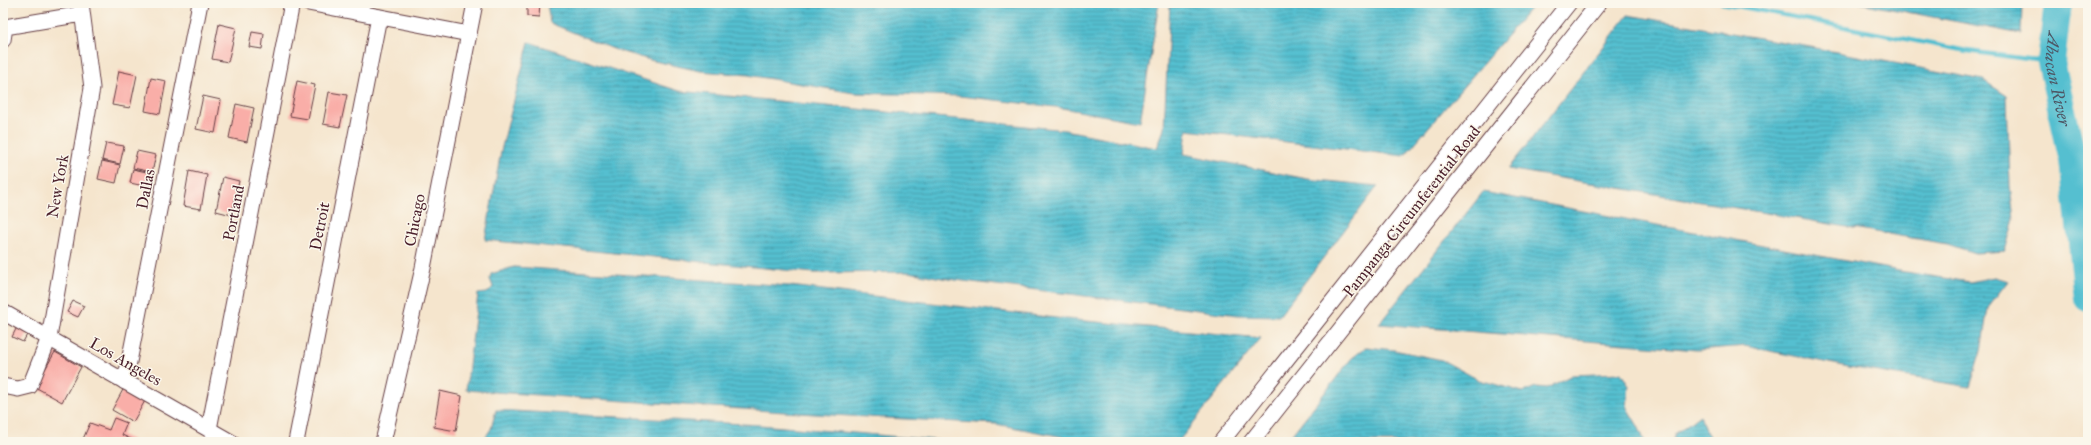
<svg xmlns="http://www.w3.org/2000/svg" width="2091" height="445" font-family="'IM FELL Great Primer',serif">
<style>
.water{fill:url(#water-rules);stroke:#506f7e}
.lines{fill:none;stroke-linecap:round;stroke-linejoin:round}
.stream{stroke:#55bfd0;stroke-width:4.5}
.river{stroke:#55bfd0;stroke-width:28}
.building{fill:#f9aea8}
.minor-casing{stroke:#643d43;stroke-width:17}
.minor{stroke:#fff;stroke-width:15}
.labels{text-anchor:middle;stroke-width:3;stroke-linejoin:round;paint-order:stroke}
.street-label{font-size:16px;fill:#4a1f2b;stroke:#fbf7ec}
.water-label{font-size:17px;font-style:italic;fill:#4e5765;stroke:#fbf7ec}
</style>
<defs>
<pattern id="water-rules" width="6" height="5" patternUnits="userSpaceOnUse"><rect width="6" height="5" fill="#55bfd0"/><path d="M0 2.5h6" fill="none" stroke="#489ba9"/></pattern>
</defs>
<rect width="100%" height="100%" fill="#fbf7ec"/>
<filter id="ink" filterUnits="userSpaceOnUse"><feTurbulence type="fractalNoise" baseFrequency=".025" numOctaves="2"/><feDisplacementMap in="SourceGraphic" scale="8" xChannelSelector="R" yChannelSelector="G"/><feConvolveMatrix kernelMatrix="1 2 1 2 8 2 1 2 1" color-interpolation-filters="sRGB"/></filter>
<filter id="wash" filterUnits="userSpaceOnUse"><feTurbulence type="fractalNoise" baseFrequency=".012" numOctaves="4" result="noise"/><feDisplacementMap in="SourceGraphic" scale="16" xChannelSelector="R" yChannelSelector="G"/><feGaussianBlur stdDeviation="0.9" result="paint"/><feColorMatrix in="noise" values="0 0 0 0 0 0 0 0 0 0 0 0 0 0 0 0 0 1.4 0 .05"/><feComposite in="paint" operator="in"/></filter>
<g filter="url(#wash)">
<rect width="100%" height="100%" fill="#f5e5cd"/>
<g class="water">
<polygon points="547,3 1159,3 1140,122 1056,107 960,96 854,93 748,75 700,71 650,60 616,50 550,23"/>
<polygon points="1170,3 1535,3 1404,156 1187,130 1184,154 1307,179 1378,186 1279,316 1238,315 948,279 909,272 814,273 485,240 501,151 529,42 679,91 1065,130 1157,148 1164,129"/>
<polygon points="1860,3 2022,3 2021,34"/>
<polygon points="1628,15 1800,45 1983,80 2007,96 2010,186 2014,219 2005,251 1975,253 1947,244 1508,169"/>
<polygon points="1483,192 1905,272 1970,282 1994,277 2008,281 1988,307 1981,351 1970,387 1849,367 1745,346 1697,350 1379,324"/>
<polygon points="514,267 790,286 1056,318 1261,338 1178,442 1090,442 996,424 814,414 466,390 478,294 487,293 493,287 490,279 491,274"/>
<polygon points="1366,347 1394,350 1442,360 1479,380 1523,392 1536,387 1547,388 1572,375 1621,373 1629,386 1627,408 1638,426 1645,442 1286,442 1351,359"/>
<polygon points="496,410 760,425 960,442 482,442 491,429"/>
<polygon points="1700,415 1705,430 1713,442 1672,442 1675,434"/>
</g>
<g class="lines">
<polyline class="stream" points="1722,3 1967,51 2051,62"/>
<path class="river" id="s1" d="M2058,3L2051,62L2073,160L2088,298"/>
</g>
<g id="blocks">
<g class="building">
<polygon points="527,3 540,3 539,17 527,16"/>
<polygon points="219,24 236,28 228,62 212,59"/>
<polygon points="252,32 264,34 262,49 249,47"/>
<polygon points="119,71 137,75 130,108 112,105"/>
<polygon points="151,78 166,81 160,114 145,111"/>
<polygon points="297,81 315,85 308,119 290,116"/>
<polygon points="329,92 347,95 340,127 323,124"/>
<polygon points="203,96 221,100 215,133 196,129"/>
<polygon points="236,104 254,108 247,142 229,138"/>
<polygon points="106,143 124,146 120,164 102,160"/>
<polygon points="137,151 156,155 152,172 133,168"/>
<polygon points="102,161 120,165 116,183 98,179"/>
<polygon points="133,169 151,173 149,187 130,183"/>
<polygon points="189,171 207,175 201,209 183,206"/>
<polygon points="223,177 239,181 232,215 216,211"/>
<polygon points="73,301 84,306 78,317 67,312"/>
<polygon points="19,323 30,329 23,342 12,337"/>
<polygon points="55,352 81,367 62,402 35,387"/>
<polygon points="125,386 146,399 133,422 112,410"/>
<polygon points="440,391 462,396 456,431 434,427"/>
<polygon points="114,418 127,423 122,435 133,440 132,442 91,442 83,439 90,423 109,430"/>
</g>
</g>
</g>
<g filter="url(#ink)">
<use href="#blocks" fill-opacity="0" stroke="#643d43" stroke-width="1"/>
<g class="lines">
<g class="minor-casing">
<g id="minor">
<polyline points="308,3 469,34"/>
<polyline points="3,40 5,27 82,14"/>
<polyline points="3,312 231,442"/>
<polyline points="125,382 200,3"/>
<polyline points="3,386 18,389 30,386 49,338 92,88 81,3"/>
<polyline points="209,429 292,3"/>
<polyline points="296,442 379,17"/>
<polyline points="383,442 423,268 475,3"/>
<polyline points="1221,442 1569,3"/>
<polyline points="1251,442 1599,3"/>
</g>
</g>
<use href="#minor" class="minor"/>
</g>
</g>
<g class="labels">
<g class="street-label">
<text transform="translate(57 186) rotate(-80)" y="6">New York</text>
<text transform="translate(145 189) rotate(-79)" y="6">Dallas</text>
<text transform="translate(1411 211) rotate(-52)" y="6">Pampanga Circumferential Road</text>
<text transform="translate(233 213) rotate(-79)" y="6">Portland</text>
<text transform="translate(414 220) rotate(-79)" y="6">Chicago</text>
<text transform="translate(319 226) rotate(-79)" y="6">Detroit</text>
<text transform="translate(126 361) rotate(30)" y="6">Los Angeles</text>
</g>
<g class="water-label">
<text dy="6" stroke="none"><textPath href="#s1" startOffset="77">Abacan River</textPath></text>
</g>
</g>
<rect width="2091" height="445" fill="none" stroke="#fbf7ec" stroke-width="16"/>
</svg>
